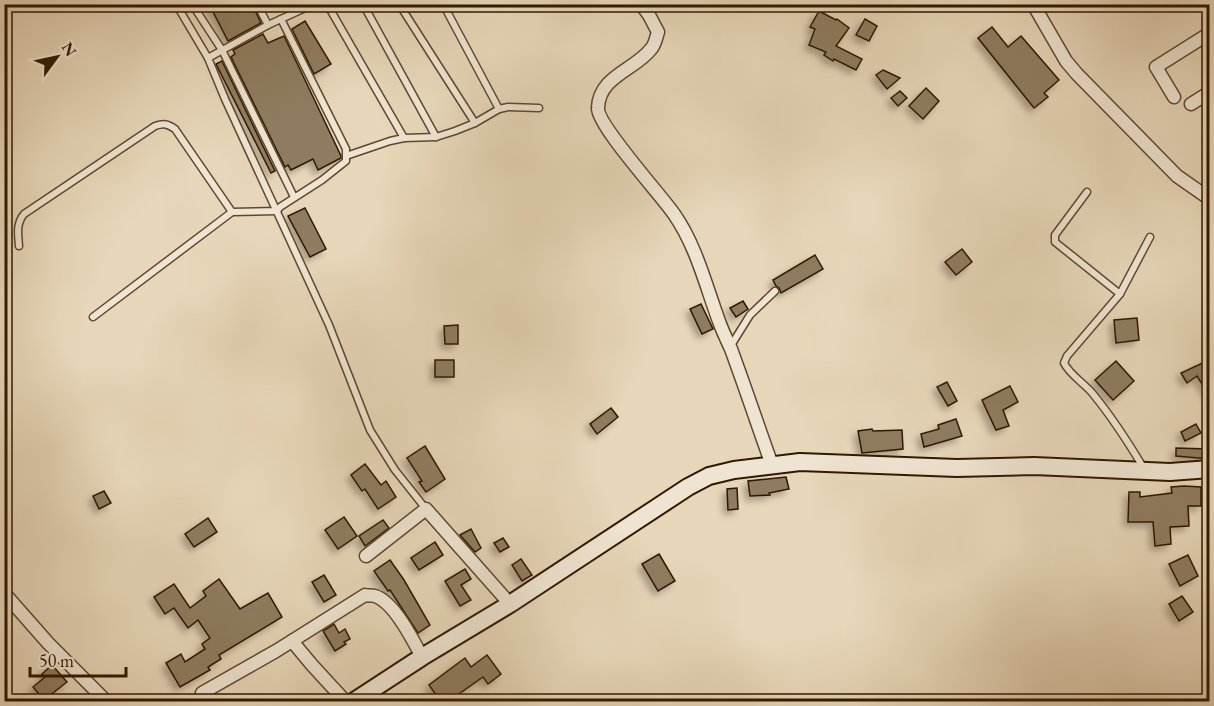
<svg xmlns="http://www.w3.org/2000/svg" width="1214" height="706" font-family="'EB Garamond',serif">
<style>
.building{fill:#8f7b60;stroke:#2f1900;stroke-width:1.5;filter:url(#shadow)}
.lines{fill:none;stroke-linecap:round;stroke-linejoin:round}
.lane-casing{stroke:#5d482e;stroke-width:9}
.street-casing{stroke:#5d482e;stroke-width:15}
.secondary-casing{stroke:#2f1900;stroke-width:20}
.lane{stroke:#efe4d2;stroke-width:6}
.street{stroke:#efe4d2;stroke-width:12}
.secondary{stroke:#efe4d2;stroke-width:16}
</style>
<defs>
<filter id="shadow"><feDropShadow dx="-4.5" dy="4.5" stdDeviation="3" flood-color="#0004"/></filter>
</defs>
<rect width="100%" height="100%" fill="#e7d6b9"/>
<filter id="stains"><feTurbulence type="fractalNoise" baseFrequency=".00333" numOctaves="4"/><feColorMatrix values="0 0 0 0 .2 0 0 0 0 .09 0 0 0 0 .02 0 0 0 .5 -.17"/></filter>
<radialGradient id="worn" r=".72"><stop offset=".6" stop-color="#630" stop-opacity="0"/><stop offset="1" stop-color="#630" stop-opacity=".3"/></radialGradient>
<g class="building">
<polygon points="209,4 252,4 261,23 228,41"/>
<polygon points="819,11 836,20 837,19 849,28 836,46 862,59 856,70 834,59 833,61 824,55 826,52 809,45 815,29 810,27"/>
<polygon points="865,19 877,26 869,41 856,35"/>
<polygon points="305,21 331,64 314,74 292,29"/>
<polygon points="992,27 1008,47 1021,36 1059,80 1044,93 1048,97 1034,108 978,38"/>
<polygon points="263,34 268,43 284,36 305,80 341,156 341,158 318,170 313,159 291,170 288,165 285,167 231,57 235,54 233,50"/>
<polygon points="222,61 275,171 271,173 216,64"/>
<polygon points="883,70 900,78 887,89 876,75"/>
<polygon points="926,88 939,101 923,119 909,106"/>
<polygon points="900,91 907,98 898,106 891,98"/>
<polygon points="305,208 326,249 310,257 288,216"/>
<polygon points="962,249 972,262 956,275 945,262"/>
<polygon points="815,255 823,269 781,293 779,288 776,286 773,280"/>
<polygon points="743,301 748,309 736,317 730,308"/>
<polygon points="701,304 713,329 702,334 690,309"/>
<polygon points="1137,318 1139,340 1116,343 1114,320"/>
<polygon points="458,325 458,344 445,344 444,326"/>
<rect x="435" y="360" width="19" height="17"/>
<polygon points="1209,360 1209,395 1197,376 1187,383 1181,373"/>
<polygon points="1116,361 1134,381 1113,400 1095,380"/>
<polygon points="947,382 957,401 948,406 937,387"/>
<polygon points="1010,386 1018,402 1003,410 1009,426 996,430 982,400"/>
<polygon points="611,408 618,417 597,434 590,424"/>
<polygon points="956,419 962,436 924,447 921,434 939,429 938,425"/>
<polygon points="1196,424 1201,433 1185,441 1181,432"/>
<polygon points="872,429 873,431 902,430 903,449 862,453 858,431"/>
<polygon points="425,446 445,479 426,492 419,482 422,481 407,458"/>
<polygon points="1176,448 1209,449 1209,459 1176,456"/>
<polygon points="365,464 381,485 386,481 396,497 378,509 365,489 362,491 351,475"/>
<polygon points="786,477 789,489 769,493 770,495 750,496 748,481"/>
<polygon points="1184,486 1201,487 1201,506 1188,506 1189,526 1170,527 1171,544 1155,546 1153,522 1128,522 1129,492 1140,492 1140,497 1172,493 1171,487"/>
<polygon points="737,488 738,509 728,510 727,489"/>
<polygon points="104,491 111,503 99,509 93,496"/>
<polygon points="344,517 357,536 338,549 325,530"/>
<polygon points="208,518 217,532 194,547 185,534"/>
<polygon points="383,520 389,528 365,546 359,536"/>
<polygon points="471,529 481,548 475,552 460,535"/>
<polygon points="503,538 509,547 500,552 494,543"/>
<polygon points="435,542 443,555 419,570 411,558"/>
<polygon points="659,554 675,581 658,591 642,564"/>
<polygon points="1188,555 1198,576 1180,586 1169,564"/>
<polygon points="521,559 532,575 522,581 512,565"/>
<polygon points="390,560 404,580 430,625 418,633 390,590 388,591 374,571"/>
<polygon points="465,569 471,579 461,585 471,600 460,606 445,581"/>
<polygon points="324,575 336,595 324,602 312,582"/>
<polygon points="219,579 240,609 268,593 282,617 219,655 221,659 208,667 210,670 180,687 166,663 181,654 185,662 205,649 202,644 210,638 198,620 188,628 174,608 165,614 154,597 174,584 190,608 206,596 203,591"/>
<polygon points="1182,596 1193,612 1179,621 1169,604"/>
<polygon points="334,624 339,633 345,629 350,639 344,642 346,644 335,651 323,631"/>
<polygon points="487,655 501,674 488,684 483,677 459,694 464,702 441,702 429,685 465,658 471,667"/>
<polygon points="52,665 67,682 44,700 33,687 45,677 42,674"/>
</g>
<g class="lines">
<g class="lane-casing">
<g id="lane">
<polyline points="176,4 208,58 225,99 329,325 370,430 395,470 426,509"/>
<polyline points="192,4 222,50 294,197"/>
<polyline points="257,4 268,25"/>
<polyline points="327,4 404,138"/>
<polyline points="363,4 436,137"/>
<polyline points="399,4 475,123"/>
<polyline points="443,4 499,109"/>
<polyline points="208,58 268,25 314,4"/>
<polyline points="346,156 390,141 404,138 436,137 455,131 475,123 499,109 508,107 539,108"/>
<polyline points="1087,192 1058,231 1055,235 1055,242 1120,294"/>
<path d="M19,246C18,234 16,224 24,214L155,126C164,123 168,124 175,129L232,212L277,211L280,207L322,180L346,161V149L281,19"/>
<polyline points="93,317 232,212"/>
<polyline points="730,347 750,315 775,291"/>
<path d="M1143,467C1128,442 1111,416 1093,394C1084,383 1070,375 1064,363L1067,356L1120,294L1150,237"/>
</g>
</g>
<g class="street-casing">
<g id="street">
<path d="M641,4L649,15L658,32C656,38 655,45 651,49C635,70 599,76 598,108C597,125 661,195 674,214C697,247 706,287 720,324C723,332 727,340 731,349C745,387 758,426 772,465"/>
<polyline points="1033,4 1066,61 1077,74 1177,176 1210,199"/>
<polyline points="1174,97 1156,67 1210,33"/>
<polyline points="1191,104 1210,92"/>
<polyline points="366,556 426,509 510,604"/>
<polyline points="4,593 48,643 107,702"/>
<polyline points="202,693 276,651 292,641"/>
<path d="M346,702L312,665L292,641L365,595C368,596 372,595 375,596C394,602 413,640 422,657"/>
</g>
</g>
<g class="secondary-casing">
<polyline id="secondary" points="353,702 422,657 510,604 688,487 709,476 734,470 800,462 957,468 1034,466 1170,472 1210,469"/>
</g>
<use href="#lane" class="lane"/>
<use href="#street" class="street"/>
<use href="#secondary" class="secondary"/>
</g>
<rect width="1214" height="706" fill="none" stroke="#e7d6b9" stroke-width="24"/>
<rect x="6" y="6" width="1202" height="694" fill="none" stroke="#2f1900" stroke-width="3"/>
<rect x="12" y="12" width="1190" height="682" fill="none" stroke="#2f1900" stroke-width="1.5"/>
<g transform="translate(57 57) rotate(57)" stroke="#efe4d2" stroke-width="4.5" paint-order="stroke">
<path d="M0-4.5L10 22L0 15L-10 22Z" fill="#2f1900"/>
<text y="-9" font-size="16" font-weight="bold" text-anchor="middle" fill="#2f1900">N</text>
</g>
<path d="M30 667v9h96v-9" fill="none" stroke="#2f1900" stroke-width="3"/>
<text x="39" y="667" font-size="18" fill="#2f1900" stroke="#efe4d2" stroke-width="4.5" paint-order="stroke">50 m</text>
<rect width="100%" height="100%" filter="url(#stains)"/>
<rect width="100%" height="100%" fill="url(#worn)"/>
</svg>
